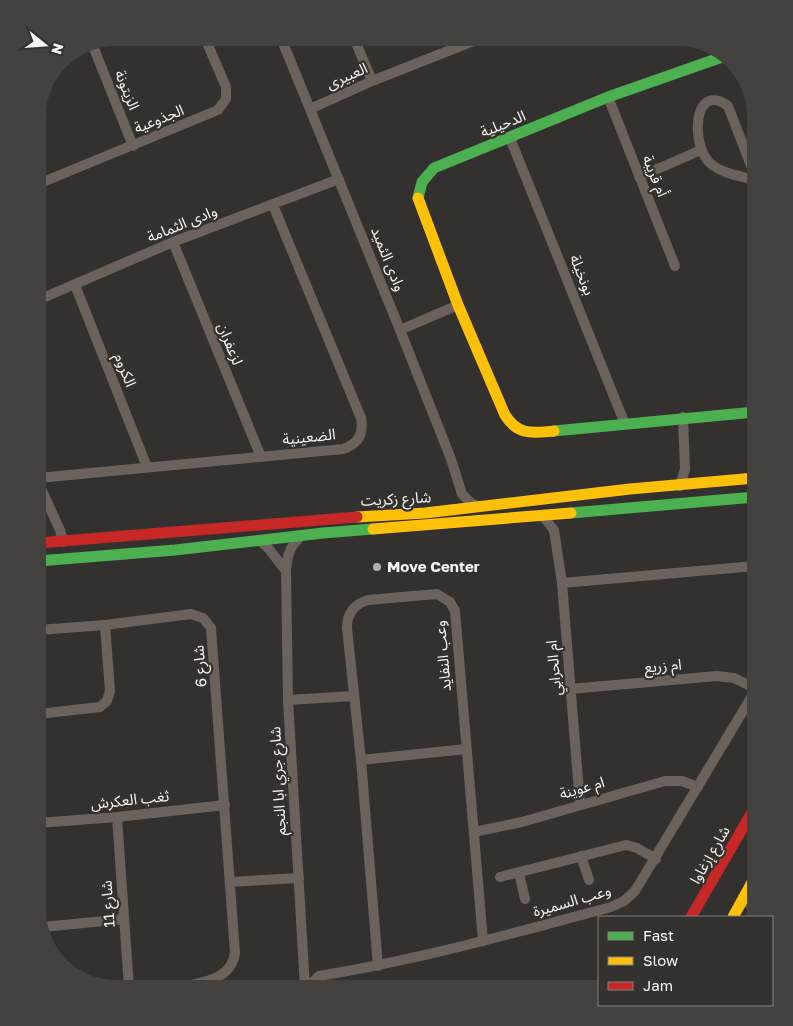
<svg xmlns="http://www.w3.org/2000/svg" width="793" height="1026" font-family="'Golos Text','Noto Sans Arabic',sans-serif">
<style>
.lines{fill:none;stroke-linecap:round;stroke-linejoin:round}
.street{stroke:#6b615d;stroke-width:10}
.fast{stroke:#4caf50;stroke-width:11}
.slow{stroke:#ffc107;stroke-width:11}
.jam{stroke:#c62828;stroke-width:11}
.poi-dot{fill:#b2b0ae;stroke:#34322e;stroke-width:2}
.labels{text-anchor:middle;stroke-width:4.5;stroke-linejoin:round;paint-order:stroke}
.street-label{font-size:15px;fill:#f6f5f2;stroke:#34322e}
.poi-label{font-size:15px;font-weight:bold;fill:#f6f5f2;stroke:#34322e;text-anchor:start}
</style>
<rect width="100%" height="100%" fill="#33312f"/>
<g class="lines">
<g class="street">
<polyline points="281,38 400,330 451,459 462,494 471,503 477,506"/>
<polyline points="354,38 372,81"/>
<polyline points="93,46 133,146"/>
<polyline points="608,97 675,266"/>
<polyline points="310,109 372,81 481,38"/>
<polyline points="510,138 625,424"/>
<polyline points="639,177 701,150"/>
<path d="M755,180C741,176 723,174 711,164C690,146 693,80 728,106L755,176"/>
<polyline points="38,184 218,110 226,99 226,87 205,38"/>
<polyline points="173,242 261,457"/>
<polyline points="75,285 147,467"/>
<polyline points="38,300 173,242 339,179"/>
<polyline points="400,330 458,305"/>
<path d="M38,478L343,449C358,444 364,434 361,418L273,205"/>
<polyline points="38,482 60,530 63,542"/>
<polyline points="680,486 685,469 683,417"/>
<polyline points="542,515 554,530 562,583 580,804"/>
<path d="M301,536C288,549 288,554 286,571L288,700L305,988"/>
<polyline points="260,541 269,549 286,571"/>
<polyline points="562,583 755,566"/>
<path d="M38,630L105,625L191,614L203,618L211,628L235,953C231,981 201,982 178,988"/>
<polyline points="570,689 717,676 734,678 755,688"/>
<polyline points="288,700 354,696"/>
<polyline points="38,714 100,707 107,701 110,691 105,625"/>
<polyline points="361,760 466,749"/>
<polyline points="117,817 129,988"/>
<polyline points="38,823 117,817 225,805"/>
<polyline points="474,832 522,822 665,781 682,781 698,787"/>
<polyline points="581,856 589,880"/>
<polyline points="519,873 525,899"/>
<polyline points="500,877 626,845 637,848 656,859"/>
<polyline points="230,882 299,878"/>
<polyline points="744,896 755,912"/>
<polyline points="43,927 124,919"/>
<path d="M378,966L361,760L347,628C347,614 354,604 368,600L437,594L450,602L455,611L483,941"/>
<path d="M305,985L313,982L319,976C418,960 514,933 611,907L624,901L635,891L755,691"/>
</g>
<g class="fast">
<polyline points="418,198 422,182 434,168 608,97 725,56"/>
<polyline points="554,431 755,412"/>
<polyline points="571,513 755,497"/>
<polyline points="38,561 175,550 323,533 373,529"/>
</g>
<g class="slow">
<path d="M418,198L458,305L505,415C518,436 533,433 554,431"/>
<polyline points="357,517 425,513 630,489 755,478"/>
<polyline points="373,529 571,513"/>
<polyline points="733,917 755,877"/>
</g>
<g class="jam">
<polyline points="38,543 357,517"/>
<polyline points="691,917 755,807"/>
</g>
</g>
<circle class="poi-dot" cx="377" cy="567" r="5"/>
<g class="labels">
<g class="street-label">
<text transform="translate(347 76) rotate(-24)" y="5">العبيرى</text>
<text transform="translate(127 90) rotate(68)" y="5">الزيتونة</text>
<text transform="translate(159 119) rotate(-22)" y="5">الجذوعية</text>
<text transform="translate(503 124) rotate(-22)" y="5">الدحيلية</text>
<text transform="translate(655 176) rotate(68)" y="5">أم قريبة</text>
<text transform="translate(182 224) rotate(-22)" y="5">وادى الثمامة</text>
<text transform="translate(388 259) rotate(68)" y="5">وادى الثميد</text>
<text transform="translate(582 275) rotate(68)" y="5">بونخيلة</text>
<text transform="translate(230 344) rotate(68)" y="5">لزعفران</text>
<text transform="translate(125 370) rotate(68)" y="5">الكروم</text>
<text transform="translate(309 437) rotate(-6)" y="5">الضعينية</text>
<text transform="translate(396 499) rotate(-3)" y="5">شارع زكريت</text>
<text transform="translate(443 656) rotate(-95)" y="5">وعب النفايد</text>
<text transform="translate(200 666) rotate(-94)" y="5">شارع 6</text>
<text transform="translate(663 666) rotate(-5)" y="5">ام زريع</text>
<text transform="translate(554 668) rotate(-95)" y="5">ام الحرابي</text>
<text transform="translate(278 781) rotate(-93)" y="5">شارع جري ابا النجم</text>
<text transform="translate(582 788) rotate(-16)" y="5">ام عوينة</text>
<text transform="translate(130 800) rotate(-6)" y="5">ثغب العكرش</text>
<text transform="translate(710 855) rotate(-60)" y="5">شارع إزغاوا</text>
<text transform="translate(572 901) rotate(-16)" y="5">وعب السميرة</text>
<text transform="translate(108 904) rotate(-94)" y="5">شارع 11</text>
</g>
<g class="poi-label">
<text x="387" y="572">Move Center</text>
</g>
</g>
<path d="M0 0H793V1026H0ZM116 46H677A70 70 0 0 1 747 116V910A70 70 0 0 1 677 980H116A70 70 0 0 1 46 910V116A70 70 0 0 1 116 46Z" fill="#44423e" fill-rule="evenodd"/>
<rect x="598" y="916" width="175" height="90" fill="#34322e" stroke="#82807c"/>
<rect x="608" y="932" width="25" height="8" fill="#4caf50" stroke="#82807c"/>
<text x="643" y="941" font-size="15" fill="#f6f5f2">Fast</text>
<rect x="608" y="957" width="25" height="8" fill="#ffc107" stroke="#82807c"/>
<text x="643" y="966" font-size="15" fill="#f6f5f2">Slow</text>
<rect x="608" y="982" width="25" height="8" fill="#c62828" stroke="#82807c"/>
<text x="643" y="991" font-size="15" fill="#f6f5f2">Jam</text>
<g transform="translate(45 45) rotate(107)" stroke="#34322e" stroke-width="4" paint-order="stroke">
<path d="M0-4L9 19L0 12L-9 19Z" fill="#f6f5f2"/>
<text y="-8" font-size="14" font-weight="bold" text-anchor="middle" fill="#f6f5f2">N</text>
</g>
</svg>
